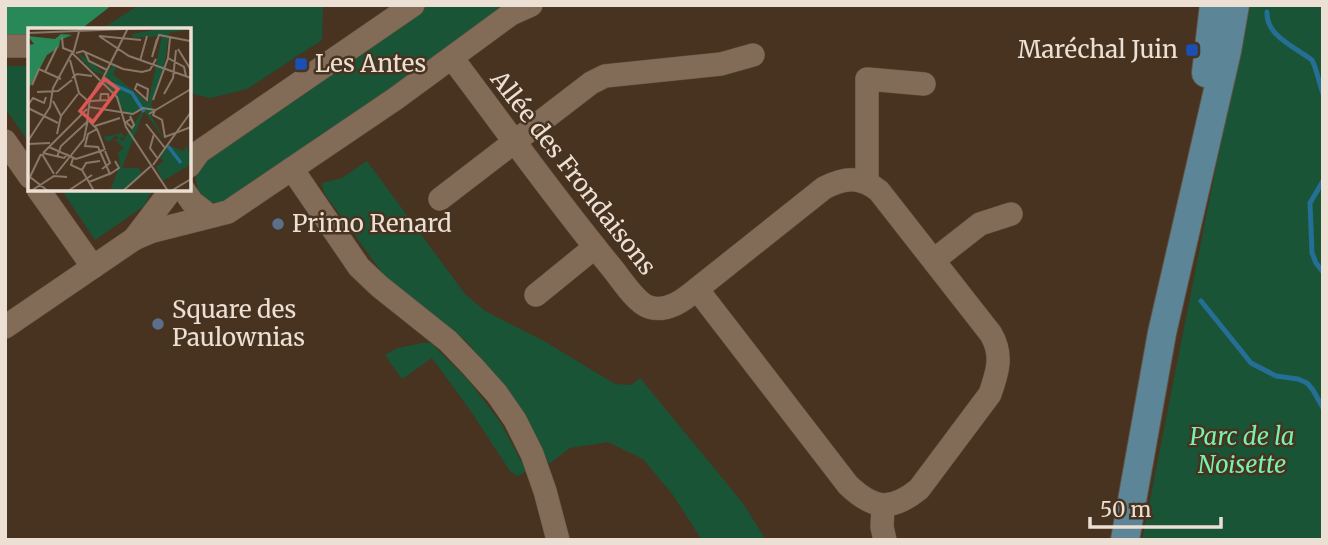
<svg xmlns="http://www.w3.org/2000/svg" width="1328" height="545" font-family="Merriweather,serif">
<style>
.green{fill:#1a5436}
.forest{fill:#288858}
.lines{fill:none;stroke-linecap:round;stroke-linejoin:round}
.stream{stroke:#256e95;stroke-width:5}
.minor-casing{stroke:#625240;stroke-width:24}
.major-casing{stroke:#625240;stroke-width:30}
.minor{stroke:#826c57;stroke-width:23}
.major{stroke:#5c8598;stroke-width:28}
.transit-dot{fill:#1a4fb4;stroke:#473320;stroke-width:2.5}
.service-dot{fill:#5c6f8a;stroke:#473320;stroke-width:2.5}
.labels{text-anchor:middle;stroke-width:5;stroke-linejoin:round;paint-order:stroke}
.poi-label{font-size:24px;fill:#ece0d4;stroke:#473320;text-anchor:start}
.street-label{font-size:24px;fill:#ece0d4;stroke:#473320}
.park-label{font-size:24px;font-style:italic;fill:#77f1ad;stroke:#473320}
.inset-river{fill:none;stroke:#256e95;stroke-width:3.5}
.inset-road{fill:none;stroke:#897868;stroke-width:2}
.view{fill:#dc5653;fill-opacity:0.15;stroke:#dc5653;stroke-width:3.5}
.inset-edge{fill:none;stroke:#ece0d4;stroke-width:3.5}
</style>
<rect width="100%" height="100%" fill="#473320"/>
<g class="green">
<polygon points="139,5 323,5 322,40 247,89 210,98 189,93 189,30 100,30"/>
<polygon points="424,5 502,5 499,17 221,203 209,202 198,190 195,172 205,159"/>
<polygon points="1248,5 1323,5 1323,540 1142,540"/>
<polygon points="5,66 30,66 30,144 5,108"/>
<polygon points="367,161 465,294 485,311 544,341 615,384 631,385 640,378 742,502 766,540 702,540 673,495 643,459 608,442 570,448 549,464 533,431 507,389 466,341 386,278 324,193 322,183 342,178"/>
<polygon points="61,189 153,189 144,206 95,240"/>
<polygon points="422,343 431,343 468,380 499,420 526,470 522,474 517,476 510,471 470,410 432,358 402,379 385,355 398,348"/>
</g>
<polygon class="forest" points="5,5 112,5 80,30 30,30 30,34 5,34"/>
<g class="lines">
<g class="stream">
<path d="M1267,12C1266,36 1295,47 1312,60L1315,67L1323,94"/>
<polyline points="1323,181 1310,203 1312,253 1316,263 1323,272"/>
<polyline points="1201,301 1251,363 1276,376 1298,379 1307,383 1313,390 1323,408"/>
</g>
<g class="minor-casing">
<g id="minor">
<polyline points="5,46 30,46"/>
<path d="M452,58C505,128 556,200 612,268C621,279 636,303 649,307C667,313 684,300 697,289L824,188C845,177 861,176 879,191L991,334C1003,355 998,371 990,394L919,489C891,512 873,509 848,485L697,289"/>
<polyline points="5,141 30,177"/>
<polyline points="189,166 199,152 413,5"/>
<polyline points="292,169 359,267 379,286 448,341 473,367 497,394 515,420 532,454 545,491 558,540"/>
<polyline points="867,181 867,79 924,84"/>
<polyline points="38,189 93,267"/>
<polyline points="183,189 192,202 210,216"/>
<polyline points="440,199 591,83 605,76 721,64 753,55"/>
<polyline points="134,239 172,189"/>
<polyline points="934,260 980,224 1011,214"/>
<polyline points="536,295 595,247"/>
<polyline points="5,327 134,239 153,231 228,212 395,99 511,14 531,5"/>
<polyline points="883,506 882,527 885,540"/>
</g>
</g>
<g class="major-casing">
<g id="major">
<polyline points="1206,73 1214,5"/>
<polyline points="1125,540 1162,333 1227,51 1235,5"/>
</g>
</g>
<use href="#minor" class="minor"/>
<use href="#major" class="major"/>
</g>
<g class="transit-dot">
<rect x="1185" y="43" width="14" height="14" rx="3.5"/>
<rect x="294" y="57" width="14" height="14" rx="3.5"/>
</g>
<g class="service-dot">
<circle cx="278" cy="224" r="7"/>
<circle cx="158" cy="324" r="7"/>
</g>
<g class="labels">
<g class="poi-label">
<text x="1178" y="58" text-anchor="end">Maréchal Juin</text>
<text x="315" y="72">Les Antes</text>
<text x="292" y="232">Primo Renard</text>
<text x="172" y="318">Square des<tspan x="172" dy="28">Paulownias</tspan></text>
</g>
<g class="street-label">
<text transform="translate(573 173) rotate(52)" y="8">Allée des Frondaisons</text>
</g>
<g class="park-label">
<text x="1242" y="445">Parc de la<tspan x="1242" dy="28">Noisette</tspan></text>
</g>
</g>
<g transform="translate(28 28)">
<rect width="163" height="163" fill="#473320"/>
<path d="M137,0L138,7V0L163,1L141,5L136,39L123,77L126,82L122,86L139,115L116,83L94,140H111L114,146L94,163H82L92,137L90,124L96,120L87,112L91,110L88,107L81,114L75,109L94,105L97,110L94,109L91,110L95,113L115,82L102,88L95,82L76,53L77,47L67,44L54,32L50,24L77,46L86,36L89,38L85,46L120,75L134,8L105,10L104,6ZM139,117L156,123L159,117L163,136L135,153L128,139L136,133L132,129Z" fill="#1a5436"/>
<path d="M33,6L44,7L32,12L31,19L19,27L0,62V17L6,16L0,8L27,11Z" fill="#288858"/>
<path class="inset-river" d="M77,53L104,65L116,84M140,118L153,135"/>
<path class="inset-road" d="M52,0L45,26L89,69L98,99L140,163M0,5L121,0M71,8L101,28L163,50M71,8L113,12M34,9L35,20L45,24M129,11L124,29L131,7L162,13M150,21L163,42M57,24L61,33L79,42M48,25L55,23L95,41L114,44L122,42L128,31M140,30L156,39L158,48M42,32L51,65L60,73M112,33L119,8M17,44L29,19M44,50L49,46L64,48M74,52L100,0M109,56L120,61L119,72L107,61ZM4,57L11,41L33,51M9,64L30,63L44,52M136,66L145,50L148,22M125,72L140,30L142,10M25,73L33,88L29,106M62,73L81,72L80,66H73L72,72M0,77L5,70L16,75L18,69M61,79L105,86L115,80L127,82M0,80L30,95M127,82L125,87L134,92L137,109L163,99M121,86L163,61M33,88L50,66M102,88L106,97L104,100L98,94L103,91M61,93L69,101L77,122M59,94L62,70L73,52M118,96L137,120M67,98L92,90M69,101L60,106L57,118L70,119L82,146L91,140L87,133M126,106L122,120L130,131M0,113L22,79L25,60L44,25M0,116L22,115M21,119L48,131L76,122M15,125L59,81M15,125L36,130L40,126M14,126L26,146M29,129L33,118L59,94M45,130L43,137L54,142L66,163M125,137L163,84M74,141L82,135L77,123M54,142L58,135L72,133M28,146L56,111L60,91M2,149L20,163M0,153L13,126M61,154L81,146M3,163L26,148L39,149M40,163L64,147M95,163L123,138M143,163L163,151"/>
<path class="view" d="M77,51L90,61L65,94L52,83Z"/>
<rect width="163" height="163" class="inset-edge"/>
</g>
<rect width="1328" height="545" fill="none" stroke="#ece0d4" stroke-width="14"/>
<path d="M1090 517v10h131v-10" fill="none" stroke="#ece0d4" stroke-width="3.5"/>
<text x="1100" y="517" font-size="21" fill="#ece0d4" stroke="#473320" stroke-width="5" paint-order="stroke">50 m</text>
</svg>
